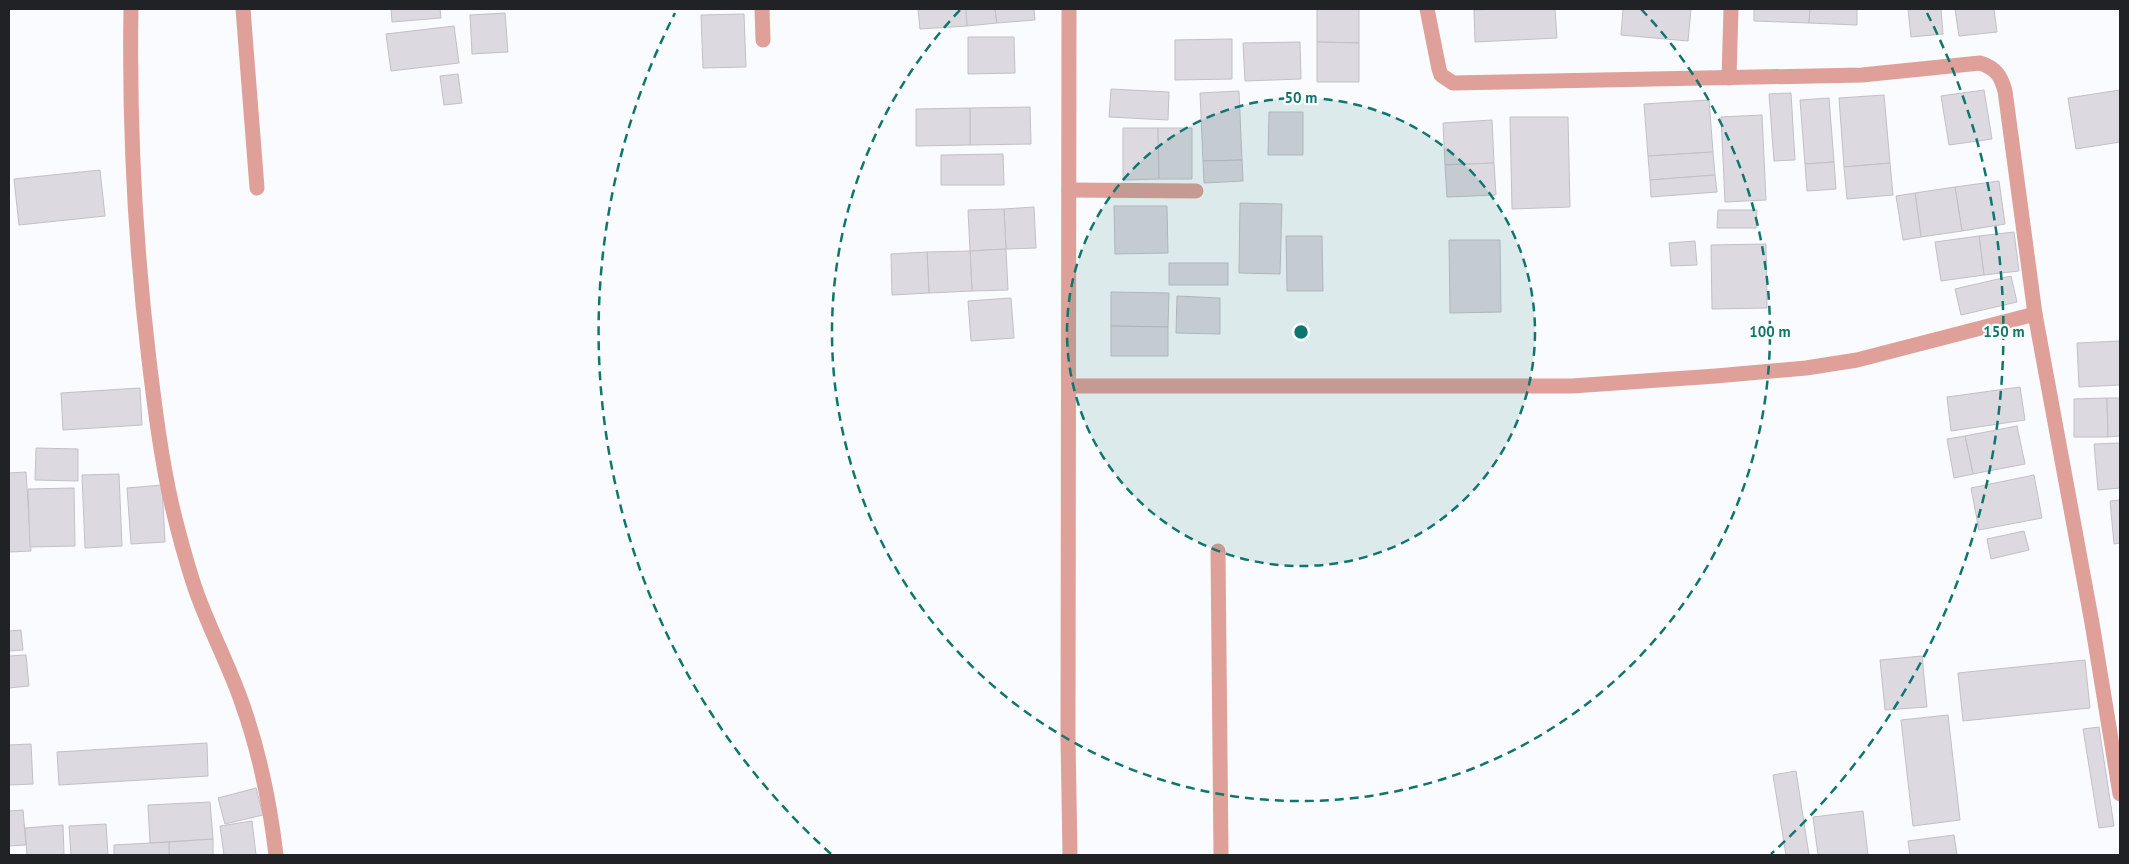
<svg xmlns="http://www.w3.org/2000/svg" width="2129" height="864" font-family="'PT Sans',sans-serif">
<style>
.building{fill:#ddd9e1;stroke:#c3bfc7}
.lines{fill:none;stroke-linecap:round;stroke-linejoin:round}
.minor{stroke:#dea098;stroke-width:15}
.ring{fill:none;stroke:#0f766e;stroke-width:2.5;stroke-dasharray:9 6}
.centre{fill:#0f766e;stroke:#fff;stroke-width:2.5}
.ring-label{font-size:15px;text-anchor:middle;font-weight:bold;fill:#0f766e;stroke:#fff;stroke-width:4.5;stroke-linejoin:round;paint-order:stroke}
</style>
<rect width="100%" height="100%" fill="#fafbfe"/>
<g class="building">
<polygon points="391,9 440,9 441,18 392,22"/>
<polygon points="918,9 966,9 967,26 920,29"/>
<polygon points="966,9 995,9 997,23 967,26"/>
<polygon points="995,9 1034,9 1035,20 997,23"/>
<polygon points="1317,9 1359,9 1359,43 1317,42"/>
<polygon points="1497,9 1555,9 1557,38 1475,42 1474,10"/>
<polygon points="1623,9 1691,9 1688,41 1621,35"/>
<polygon points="1754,9 1810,9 1809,23 1754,21"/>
<polygon points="1810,9 1857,9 1857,25 1809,23"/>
<polygon points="1908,9 1941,9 1943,34 1911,37"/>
<polygon points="1955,9 1994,9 1997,32 1959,36"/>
<polygon points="505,13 508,52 472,54 470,15"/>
<polygon points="744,14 746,67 703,68 701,15"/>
<polygon points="454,26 459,63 391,71 386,34"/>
<polygon points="968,37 1014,37 1015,73 968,74"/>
<polygon points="1232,39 1232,79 1175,80 1175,40"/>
<polygon points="1300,42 1301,79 1245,81 1243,43"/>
<polygon points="1317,42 1359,43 1359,82 1317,82"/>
<polygon points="458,74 462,103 444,105 440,76"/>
<polygon points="1111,89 1169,92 1168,120 1109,117"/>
<polygon points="1984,90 1992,139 1949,145 1941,96"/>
<polygon points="2120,90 2120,142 2076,149 2068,98"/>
<polygon points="1239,91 1242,160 1203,161 1200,93"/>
<polygon points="1791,93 1795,160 1774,161 1769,94"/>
<polygon points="1884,95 1890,163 1844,167 1839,98"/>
<polygon points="1829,98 1834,162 1805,164 1800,100"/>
<polygon points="1709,100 1713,152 1648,156 1644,104"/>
<polygon points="1030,107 1031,144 970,145 970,108"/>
<polygon points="970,108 970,145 916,146 916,109"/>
<polygon points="1269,112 1303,112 1303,155 1268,155"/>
<polygon points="1762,115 1766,200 1725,202 1721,117"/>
<polygon points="1510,117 1568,117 1570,207 1512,209"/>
<polygon points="1492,120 1494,163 1445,165 1443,123"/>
<polygon points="1123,128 1158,128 1159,179 1123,180"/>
<polygon points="1158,128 1192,128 1192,179 1159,179"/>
<polygon points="1713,152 1715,175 1650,180 1648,156"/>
<polygon points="1003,154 1004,185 941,185 941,155"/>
<polygon points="1242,160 1243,181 1204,183 1203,161"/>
<polygon points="1834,162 1836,189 1807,191 1805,164"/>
<polygon points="1494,163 1496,195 1447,197 1445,165"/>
<polygon points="1890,163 1893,195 1847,199 1844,167"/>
<polygon points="100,170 105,216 19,225 14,179"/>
<polygon points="1715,175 1717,192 1651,197 1650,180"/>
<polygon points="1999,181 2005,224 1962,231 1955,187"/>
<polygon points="1955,187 1962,231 1921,237 1915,193"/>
<polygon points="1915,193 1921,237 1903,240 1896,196"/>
<polygon points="1240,203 1282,204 1280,274 1239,273"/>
<polygon points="1114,206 1167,206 1168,253 1115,254"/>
<polygon points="1034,207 1036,248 1006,249 1004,209"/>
<polygon points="1004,209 1006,249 970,251 968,210"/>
<polygon points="1718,210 1757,210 1756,228 1717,228"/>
<polygon points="2014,232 2019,271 1984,275 1979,236"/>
<polygon points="1286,236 1322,236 1323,291 1287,291"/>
<polygon points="1979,236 1984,275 1941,281 1935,242"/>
<polygon points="1449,240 1500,240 1501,312 1450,313"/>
<polygon points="1695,241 1697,265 1671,266 1669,243"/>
<polygon points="1766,244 1767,308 1712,309 1711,245"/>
<polygon points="1006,249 1008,290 972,291 970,251"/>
<polygon points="970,251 972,291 929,293 927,252"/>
<polygon points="927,252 929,293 892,295 891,254"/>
<rect x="1169" y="263" width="59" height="22"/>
<polygon points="2011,276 2017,302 1961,315 1955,289"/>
<polygon points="1111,292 1169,293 1168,327 1111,326"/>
<polygon points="1177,296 1220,298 1220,334 1176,333"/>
<polygon points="1011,298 1014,338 971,341 968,301"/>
<polygon points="1111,326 1168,327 1168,356 1111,356"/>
<polygon points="2120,341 2120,385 2079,387 2077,343"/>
<polygon points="2020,387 2025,420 1951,431 1947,397"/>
<polygon points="140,388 142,425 63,430 61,393"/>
<polygon points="2107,398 2108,437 2074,437 2074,399"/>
<polygon points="2107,398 2120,398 2120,436 2108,437"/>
<polygon points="2017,426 2025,464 1973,474 1965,436"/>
<polygon points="1965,436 1973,474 1954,478 1947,439"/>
<polygon points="2120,443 2120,488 2098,490 2094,444"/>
<polygon points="36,448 78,449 78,481 35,480"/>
<polygon points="26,472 31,551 9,552 9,473"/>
<polygon points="119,474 122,546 85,548 82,475"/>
<polygon points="2034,475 2042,518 1979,530 1971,488"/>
<polygon points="162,485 165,542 131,544 127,488"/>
<polygon points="74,488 75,546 30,547 28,489"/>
<polygon points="2120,500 2120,543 2114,544 2110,501"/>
<polygon points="2024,531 2029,550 1991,559 1987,539"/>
<polygon points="21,630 23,650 9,651 9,631"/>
<polygon points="26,655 29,686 9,688 9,656"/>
<polygon points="1922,656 1927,707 1885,710 1880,660"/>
<polygon points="2085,660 2090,708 1963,721 1958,673"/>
<polygon points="1948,715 1960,820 1913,826 1901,720"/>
<polygon points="2099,727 2114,826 2099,828 2083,729"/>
<polygon points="207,743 208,776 59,785 57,752"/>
<polygon points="31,744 33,784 9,785 9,745"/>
<polygon points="1796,771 1809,855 1786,855 1773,775"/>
<polygon points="256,788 263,815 225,824 218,798"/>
<polygon points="210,802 213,839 150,843 148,805"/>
<polygon points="23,810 26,845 9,846 9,811"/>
<polygon points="1863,811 1868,855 1818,855 1813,817"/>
<polygon points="252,821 256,855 224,855 220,826"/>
<polygon points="106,824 108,855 71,855 69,826"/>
<polygon points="63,825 64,855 27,855 25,828"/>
<polygon points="1954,835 1957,855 1910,855 1908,841"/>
<polygon points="213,839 213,855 169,855 169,842"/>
<polygon points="169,842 169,855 114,855 114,845"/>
</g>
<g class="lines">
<g class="minor">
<path d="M131,9C129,128 135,242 149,360C155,409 161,458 172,506C178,531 185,557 193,582C206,623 228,662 242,703C259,751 270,804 276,855"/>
<polyline points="243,9 257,188"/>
<polyline points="762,9 763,40"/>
<polyline points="1069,9 1068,738 1070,855"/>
<path d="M1427,9L1439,69L1441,75L1453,83L1862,75L1980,63C1996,68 2001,76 2005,91L2035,314L2092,623L2120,794"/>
<polyline points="1729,78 1731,9"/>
<polyline points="1069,190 1196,191"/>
<polyline points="1069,386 1572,386 1716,376 1806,368 1857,360 2035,314"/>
<polyline points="1218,551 1221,855"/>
</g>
</g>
<circle cx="1301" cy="332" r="234" fill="#0f766e" fill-opacity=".12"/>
<g class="ring">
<circle cx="1301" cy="332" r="234"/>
<path d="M1641 9A469 469 0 1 1 961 9"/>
<path d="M831 854A703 703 0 0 1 675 13M1927 13A703 703 0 0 1 1771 854"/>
</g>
<circle cx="1301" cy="332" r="8" class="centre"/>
<g class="ring-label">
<text x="1301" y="103">50 m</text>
<text x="1770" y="337">100 m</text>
<text x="2004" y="337">150 m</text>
</g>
<rect width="2129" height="864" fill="none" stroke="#212225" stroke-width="20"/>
</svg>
